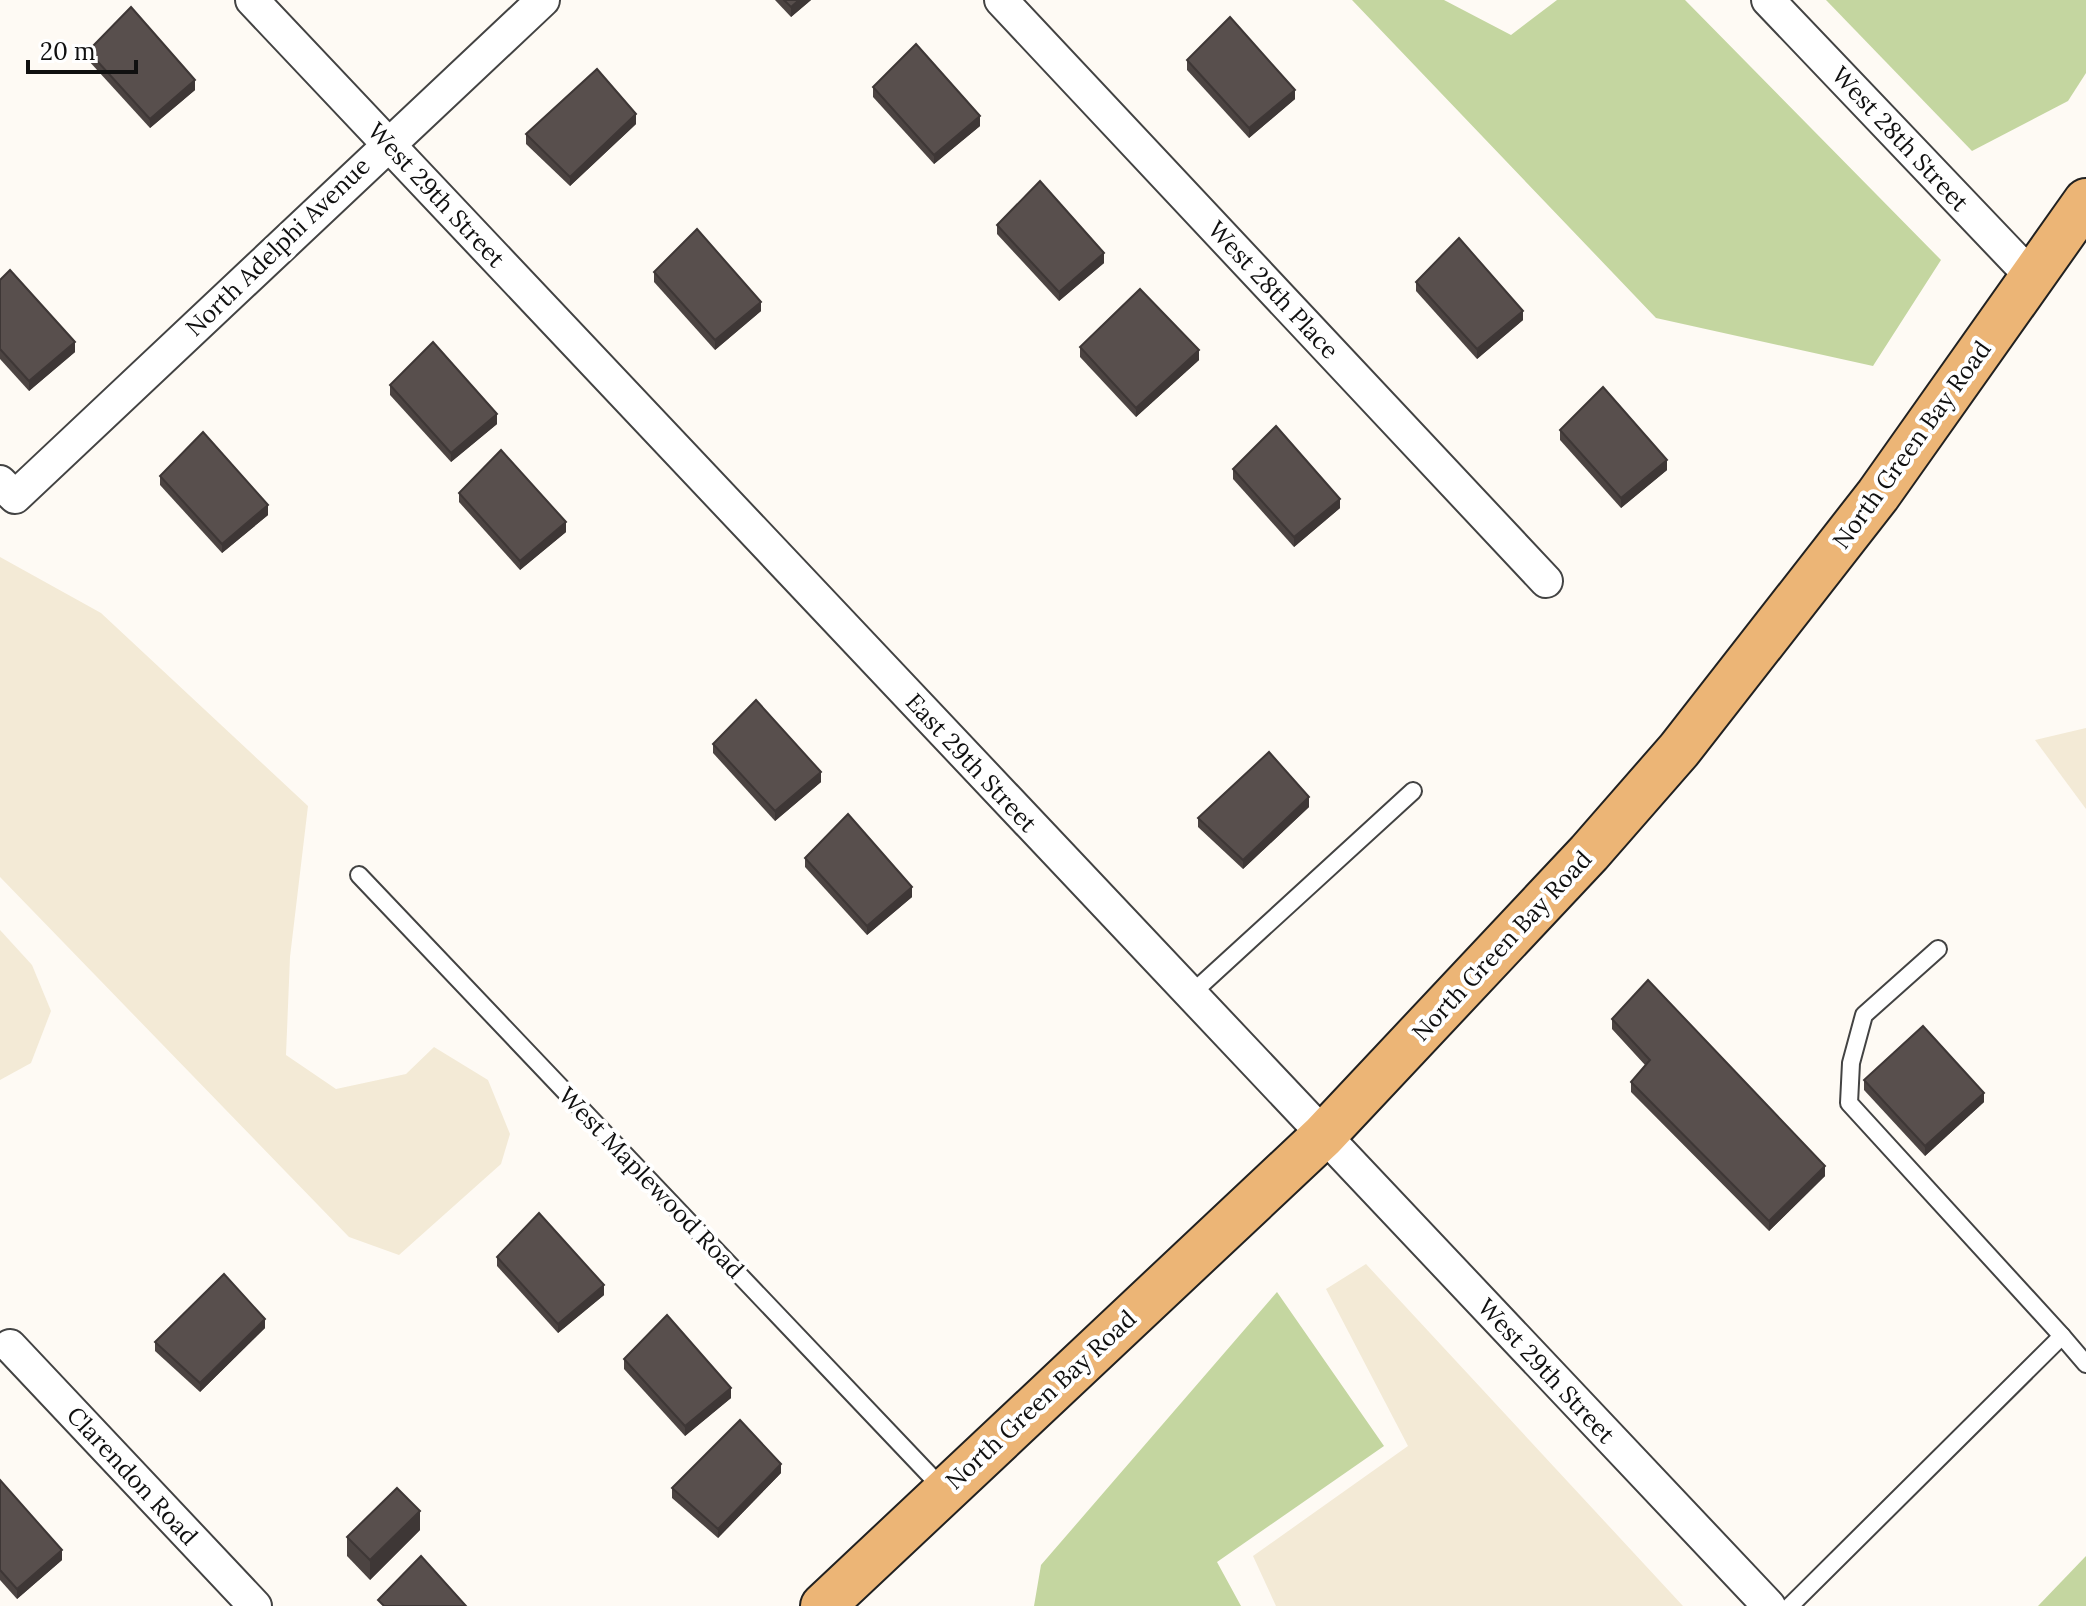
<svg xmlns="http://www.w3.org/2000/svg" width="2086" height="1606" font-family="Lora,serif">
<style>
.farmland{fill:#f3ead6}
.forest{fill:#c4d6a0}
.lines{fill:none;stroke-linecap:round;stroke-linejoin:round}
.service-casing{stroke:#434343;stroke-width:20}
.minor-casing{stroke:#434343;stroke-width:36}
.primary-casing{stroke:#212121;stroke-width:48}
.service{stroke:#fff;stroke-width:16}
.minor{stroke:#fff;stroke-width:32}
.primary{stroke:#ecb576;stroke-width:44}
.wall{fill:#4c4442}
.shaded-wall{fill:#3e3736}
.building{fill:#584f4d;stroke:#3e3736;stroke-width:2}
.labels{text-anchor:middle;stroke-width:8;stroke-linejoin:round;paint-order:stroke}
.street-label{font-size:24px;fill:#101010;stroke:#fff}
</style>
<rect width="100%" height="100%" fill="#fefaf4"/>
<g class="farmland">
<polygon points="0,557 101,613 308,806 290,957 286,1055 336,1089 406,1074 434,1047 488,1080 510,1134 501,1164 399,1255 349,1237 0,877"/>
<polygon points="2086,728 2086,809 2035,740"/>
<polygon points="0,930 32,965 51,1011 31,1063 0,1080"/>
<polygon points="1366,1264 1683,1606 1276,1606 1253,1556 1408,1446 1326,1289"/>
</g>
<g class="forest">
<polygon points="1352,0 1444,0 1511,35 1557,0 1685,0 1941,260 1873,366 1656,318"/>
<polygon points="1826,0 2086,0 2086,73 2068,101 1972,151"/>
<polygon points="1277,1292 1384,1446 1217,1562 1241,1606 1034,1606 1041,1565"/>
<polygon points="2086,1556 2086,1606 2038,1606"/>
</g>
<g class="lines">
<g class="service-casing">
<g id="service">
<polyline points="359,875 943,1489"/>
<polyline points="1190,995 1413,791"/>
<polyline points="2062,1336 2086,1364"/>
<polyline points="1790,1606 2062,1336 1849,1103 1851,1063 1864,1015 1938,949"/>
</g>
</g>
<g class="minor-casing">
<g id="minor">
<polyline points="252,0 1769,1606"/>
<polyline points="1001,0 1546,581"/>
<polyline points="1768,0 2033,278"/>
<polyline points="0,482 15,497 543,0"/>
<polyline points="10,1346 255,1606"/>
</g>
</g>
<g class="primary-casing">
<polyline id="primary" points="823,1606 1323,1136 1589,853 1679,750 1878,495 2086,201"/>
</g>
<use href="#service" class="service"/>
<use href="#minor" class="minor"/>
<use href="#primary" class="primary"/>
</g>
<g class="wall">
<polygon points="775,0 811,0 791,17"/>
<polygon points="88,51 195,90 150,128 88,60"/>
<polygon points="1187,60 1295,99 1249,138 1187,70"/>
<polygon points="873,87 980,126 934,164 873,97"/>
<polygon points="636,124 570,186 526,144 526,134"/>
<polygon points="997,225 1104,263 1059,301 997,234"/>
<polygon points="654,272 761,311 715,350 654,282"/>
<polygon points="0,280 75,352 29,391 0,359"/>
<polygon points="1416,282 1523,320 1477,359 1416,291"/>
<polygon points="1080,347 1199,360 1136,417 1080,357"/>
<polygon points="390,385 497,424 451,462 390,395"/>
<polygon points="1560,430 1667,470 1621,508 1560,440"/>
<polygon points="1233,469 1340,508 1294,547 1233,479"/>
<polygon points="160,476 268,515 222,553 160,485"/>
<polygon points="459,493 566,532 520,570 459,502"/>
<polygon points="713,744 821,782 775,821 713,753"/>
<polygon points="1309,807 1243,869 1198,827 1198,818"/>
<polygon points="805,858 912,897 867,935 805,867"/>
<polygon points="1612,1019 1825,1176 1769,1231 1631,1092 1631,1082 1645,1065 1612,1029"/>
<polygon points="1864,1080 1984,1102 1925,1156 1864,1090"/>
<polygon points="497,1257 604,1295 558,1333 497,1266"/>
<polygon points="265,1328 200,1392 155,1351 155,1342"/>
<polygon points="624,1359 731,1398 685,1436 624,1369"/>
<polygon points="781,1473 718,1538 672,1498 672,1488"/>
<polygon points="0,1480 62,1560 17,1599 0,1580"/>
<polygon points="420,1530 370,1580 347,1556 347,1537"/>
</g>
<g class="shaded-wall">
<polygon points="799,0 811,0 791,17 791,7"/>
<polygon points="195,80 195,90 150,128 150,119"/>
<polygon points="1295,90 1295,99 1249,138 1249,128"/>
<polygon points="636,114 636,124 570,186 570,177"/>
<polygon points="980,116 980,126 934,164 934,155"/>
<polygon points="1104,253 1104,263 1059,301 1059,292"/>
<polygon points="761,302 761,311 715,350 715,340"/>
<polygon points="1523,311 1523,320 1477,359 1477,349"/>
<polygon points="75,342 75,352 29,391 29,381"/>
<polygon points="1199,350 1199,360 1136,417 1136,408"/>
<polygon points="497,414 497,424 451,462 451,453"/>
<polygon points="1667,460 1667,470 1621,508 1621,498"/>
<polygon points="1340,499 1340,508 1294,547 1294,537"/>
<polygon points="268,505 268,515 222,553 222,544"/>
<polygon points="566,522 566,532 520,570 520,561"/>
<polygon points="821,772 821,782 775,821 775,811"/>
<polygon points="1309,797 1309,807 1243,869 1243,860"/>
<polygon points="912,887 912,897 867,935 867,926"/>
<polygon points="1984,1093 1984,1102 1925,1156 1925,1146"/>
<polygon points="1825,1166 1825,1176 1769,1231 1769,1221"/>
<polygon points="604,1285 604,1295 558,1333 558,1324"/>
<polygon points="265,1319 265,1328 200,1392 200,1383"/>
<polygon points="731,1388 731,1398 685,1436 685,1426"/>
<polygon points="781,1464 781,1473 718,1538 718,1529"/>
<polygon points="420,1511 420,1530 370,1580 370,1560"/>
<polygon points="62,1550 62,1560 17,1599 17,1589"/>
</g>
<g class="building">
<polygon points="784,0 799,0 791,7"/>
<polygon points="131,7 195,80 150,119 88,51"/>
<polygon points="1230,17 1295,90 1249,128 1187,60"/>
<polygon points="916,44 980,116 934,155 873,87"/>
<polygon points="597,69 636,114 570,177 526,134"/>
<polygon points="1040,181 1104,253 1059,292 997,225"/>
<polygon points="697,229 761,302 715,340 654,272"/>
<polygon points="1459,238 1523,311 1477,349 1416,282"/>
<polygon points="10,270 75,342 29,381 0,349 0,280"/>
<polygon points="1140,289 1199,350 1136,408 1080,347"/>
<polygon points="433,342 497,414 451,453 390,385"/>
<polygon points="1603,387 1667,460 1621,498 1560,430"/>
<polygon points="1276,426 1340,499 1294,537 1233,469"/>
<polygon points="203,432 268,505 222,544 160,476"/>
<polygon points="501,450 566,522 520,561 459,493"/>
<polygon points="756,700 821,772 775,811 713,744"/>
<polygon points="1269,752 1309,797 1243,860 1198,818"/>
<polygon points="848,814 912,887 867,926 805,858"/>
<polygon points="1648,980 1825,1166 1769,1221 1631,1082 1650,1060 1612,1019"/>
<polygon points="1923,1026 1984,1093 1925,1146 1864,1080"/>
<polygon points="539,1213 604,1285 558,1324 497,1257"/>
<polygon points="224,1274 265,1319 200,1383 155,1342"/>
<polygon points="667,1315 731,1388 685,1426 624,1359"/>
<polygon points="740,1420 781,1464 718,1529 672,1488"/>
<polygon points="0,1480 62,1550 17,1589 0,1570"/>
<polygon points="397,1488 420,1511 370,1560 347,1537"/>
<polygon points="421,1556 466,1606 384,1606 378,1600"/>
</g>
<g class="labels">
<g class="street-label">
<text transform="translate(1900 139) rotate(47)" y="8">West 28th Street</text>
<text transform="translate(436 195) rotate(47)" y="8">West 29th Street</text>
<text transform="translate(278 247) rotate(-44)" y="8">North Adelphi Avenue</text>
<text transform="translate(1273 290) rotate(47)" y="8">West 28th Place</text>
<text transform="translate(1912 445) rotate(-54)" y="8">North Green Bay Road</text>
<text transform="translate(971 763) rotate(47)" y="8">East 29th Street</text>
<text transform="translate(1502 946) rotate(-47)" y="8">North Green Bay Road</text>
<text transform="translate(651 1183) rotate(46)" y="8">West Maplewood Road</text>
<text transform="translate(1546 1371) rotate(47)" y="8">West 29th Street</text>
<text transform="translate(1041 1400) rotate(-43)" y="8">North Green Bay Road</text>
<text transform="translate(132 1476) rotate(47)" y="8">Clarendon Road</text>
</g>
</g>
<path d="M28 60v12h108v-12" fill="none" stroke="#101010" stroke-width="4"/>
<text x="40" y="60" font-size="24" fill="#101010" stroke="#ffffff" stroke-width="6" paint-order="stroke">20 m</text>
</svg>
